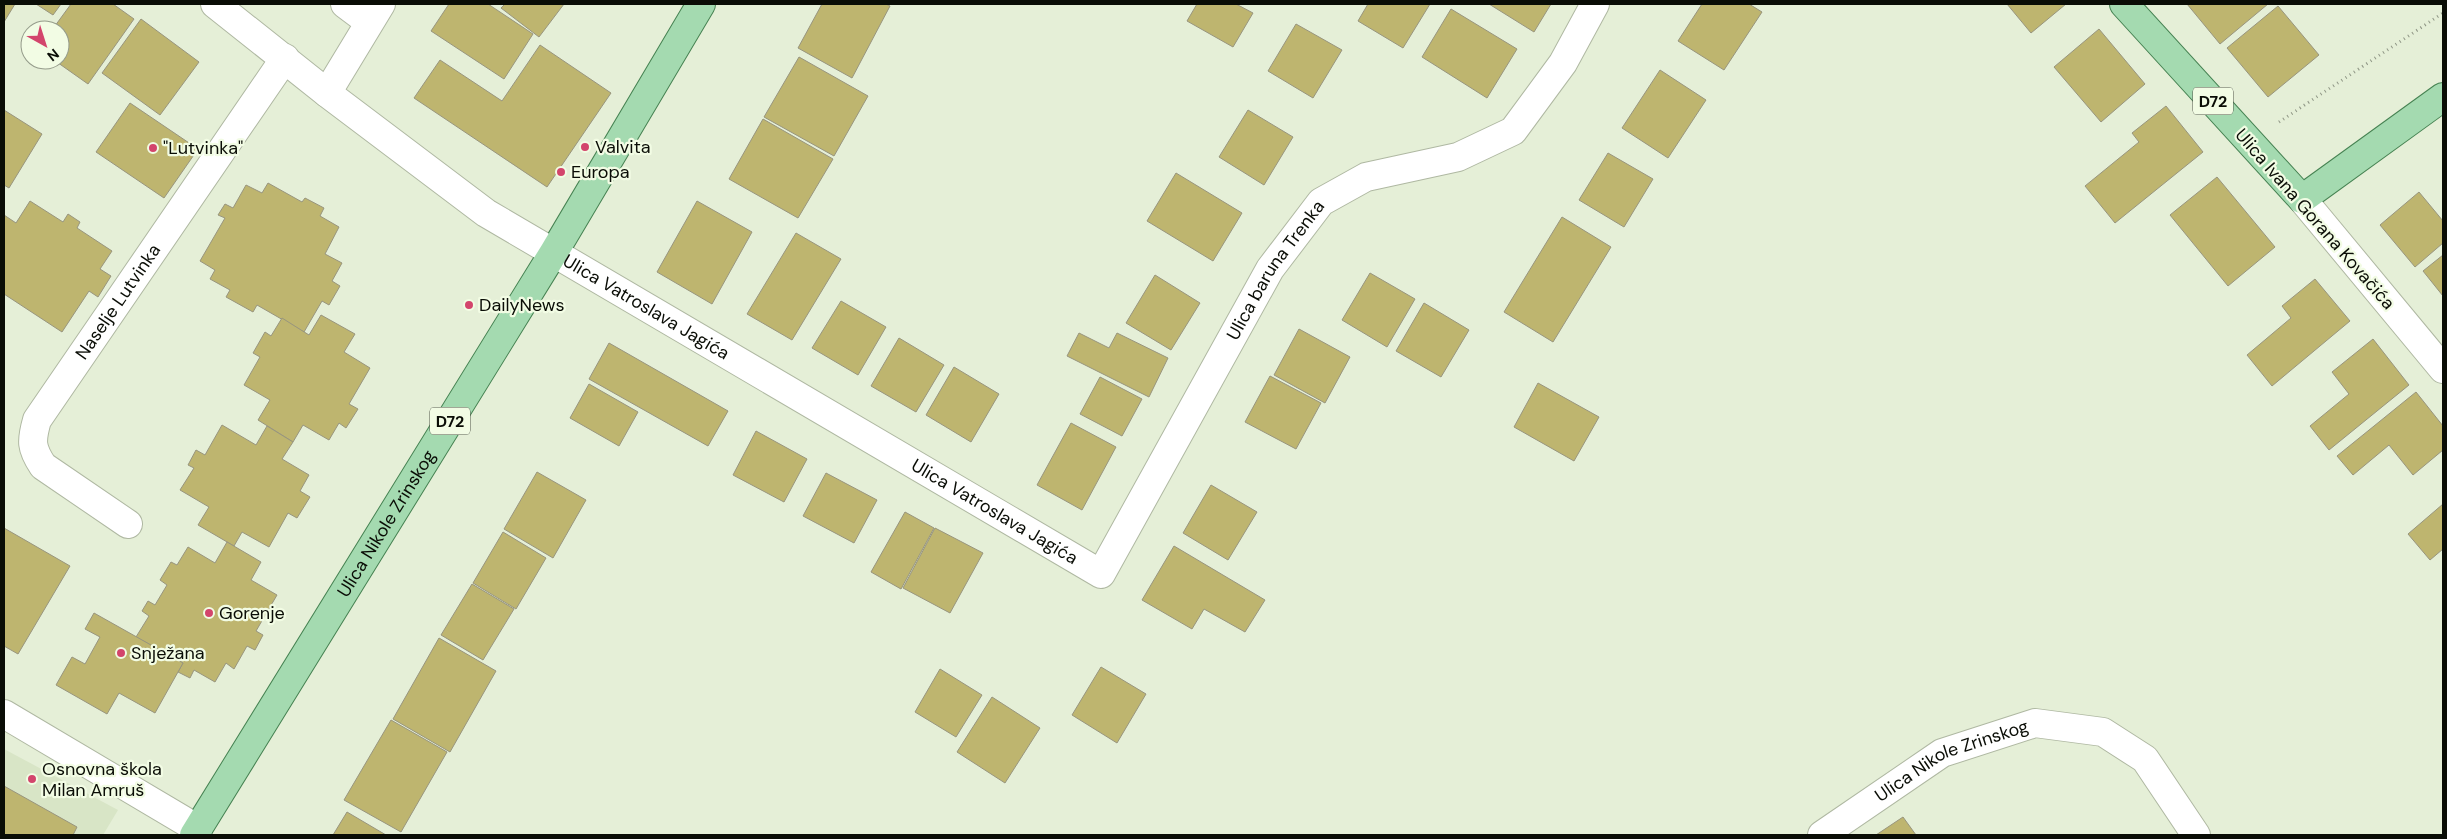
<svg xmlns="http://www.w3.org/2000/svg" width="2447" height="839" font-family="'DM Sans',sans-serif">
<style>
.built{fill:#d8e5c6}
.building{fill:#beb56f;stroke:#98957e}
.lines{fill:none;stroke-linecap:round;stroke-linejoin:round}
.minor-casing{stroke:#afb8a2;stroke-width:30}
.major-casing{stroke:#468252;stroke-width:30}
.path{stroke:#8f9685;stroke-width:3;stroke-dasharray:1 4;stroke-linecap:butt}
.minor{stroke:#fff;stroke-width:28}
.major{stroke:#a4dab0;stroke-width:28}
.poi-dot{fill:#d3456c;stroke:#f2fce4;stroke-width:2}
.labels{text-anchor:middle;stroke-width:4.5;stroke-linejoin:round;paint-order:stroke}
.shield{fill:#f2fce4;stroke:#505549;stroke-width:1}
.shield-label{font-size:16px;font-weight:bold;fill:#0a0d06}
.poi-label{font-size:18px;fill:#0a0d06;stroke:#f2fce4;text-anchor:start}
.street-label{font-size:18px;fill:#0a0d06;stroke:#f2fce4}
</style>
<rect width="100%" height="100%" fill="#e5efd7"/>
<polygon class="built" points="4,749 118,810 103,835 4,835"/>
<g class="building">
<polygon points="4,4 15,4 4,22"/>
<polygon points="36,4 61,4 53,15"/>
<polygon points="71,4 113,4 134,19 88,84 54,60 60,60 60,30 52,30"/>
<polygon points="449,4 488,4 533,34 504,79 431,31"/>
<polygon points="505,4 564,4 539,37 501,8"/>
<polygon points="822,4 886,4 890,6 852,78 798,48"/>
<polygon points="1197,4 1236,4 1253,13 1233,47 1187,21"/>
<polygon points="1368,4 1430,4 1403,48 1358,21"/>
<polygon points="1489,4 1551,4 1534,32"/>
<polygon points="1702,4 1749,4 1762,12 1724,70 1678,41"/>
<polygon points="2007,4 2066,4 2031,33"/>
<polygon points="2187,4 2268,4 2220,44"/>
<polygon points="2278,6 2319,55 2268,97 2227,48"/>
<polygon points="1451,9 1517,49 1487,98 1422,57"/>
<polygon points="141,19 199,62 160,115 102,73"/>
<polygon points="1296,24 1342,50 1313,98 1268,71"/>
<polygon points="2099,29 2145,84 2101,122 2054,67"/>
<polygon points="540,45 611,93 547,187 414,98 440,60 502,101"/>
<polygon points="799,57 868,96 834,156 764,117"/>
<polygon points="1660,70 1706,100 1668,158 1622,128"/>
<polygon points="130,103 198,149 164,198 96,152"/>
<polygon points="2166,106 2203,152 2115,223 2085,186 2139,142 2132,133"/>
<polygon points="4,110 42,134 9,188 4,185"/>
<polygon points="1248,110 1293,137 1264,185 1219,157"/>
<polygon points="763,119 833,159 798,218 729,179"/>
<polygon points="1608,153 1653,179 1624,227 1579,200"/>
<polygon points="1176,173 1242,213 1213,261 1147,221"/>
<polygon points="2217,177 2275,247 2228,286 2170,215"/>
<polygon points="268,183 302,202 305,198 324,208 320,216 339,227 325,254 342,263 332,281 340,286 329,305 322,301 304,332 257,305 253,312 226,297 230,290 210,279 215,270 200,261 225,218 218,215 225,204 233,208 246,185 262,193"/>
<polygon points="2419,192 2443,221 2443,243 2415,267 2380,225"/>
<polygon points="30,201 63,222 68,214 80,222 77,228 112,251 100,269 111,276 98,297 89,291 62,332 4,294 4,215 16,223"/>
<polygon points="697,201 752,232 712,304 657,272"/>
<polygon points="1562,217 1611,247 1553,342 1504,312"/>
<polygon points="796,233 841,259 792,340 747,314"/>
<polygon points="2443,255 2443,296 2423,271"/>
<polygon points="1370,273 1415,299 1387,347 1342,320"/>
<polygon points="1155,275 1200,303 1171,350 1126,323"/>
<polygon points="2315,279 2350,321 2272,386 2247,355 2291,318 2282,306"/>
<polygon points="841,301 886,327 858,375 812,348"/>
<polygon points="1424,303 1469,330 1441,377 1396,351"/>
<polygon points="321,315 355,334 344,352 370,368 349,404 358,409 346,428 339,423 329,440 303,425 293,442 258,420 270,400 244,385 260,357 253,353 265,332 271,336 282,318 309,335"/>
<polygon points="1299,329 1350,357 1325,403 1274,375"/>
<polygon points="1079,333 1109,348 1117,333 1168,358 1149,397 1067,356"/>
<polygon points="899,338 944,365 916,412 871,386"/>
<polygon points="2373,339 2409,385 2329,450 2310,426 2349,394 2332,372"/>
<polygon points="609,343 728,411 708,446 589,379"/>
<polygon points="954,367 999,394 971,442 926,415"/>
<polygon points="1270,376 1321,403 1296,449 1245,422"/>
<polygon points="1100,377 1142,399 1122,436 1080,414"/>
<polygon points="1538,383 1599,417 1574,461 1514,427"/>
<polygon points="589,384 638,412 619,446 570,418"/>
<polygon points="2416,392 2443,426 2443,450 2413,475 2389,445 2353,475 2337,456"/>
<polygon points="1071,423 1116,447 1082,510 1037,485"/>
<polygon points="222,425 256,445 267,426 293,442 282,459 309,475 300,491 310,497 297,518 288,513 269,547 242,532 234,546 198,525 209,507 180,490 194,468 188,465 196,450 205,455"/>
<polygon points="756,431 807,459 784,502 733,475"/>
<polygon points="537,472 586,500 553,558 504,529"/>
<polygon points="826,473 877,500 854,543 803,516"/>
<polygon points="1211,485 1257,512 1228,560 1183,533"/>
<polygon points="2443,504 2443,549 2430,560 2408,534"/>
<polygon points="905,512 934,528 901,589 871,572"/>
<polygon points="4,528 70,566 18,654 4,646"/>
<polygon points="935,528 983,553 950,613 903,588"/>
<polygon points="503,532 546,558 516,609 473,583"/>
<polygon points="227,542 261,562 251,580 277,595 256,631 263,635 255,650 247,646 234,669 226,663 215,682 194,670 190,678 178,672 183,663 136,637 149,616 142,611 148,601 155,605 167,585 160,580 171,562 177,565 188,547 215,563"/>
<polygon points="1174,546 1265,600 1245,632 1204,609 1192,629 1142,600"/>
<polygon points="472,584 514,609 483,660 441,635"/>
<polygon points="94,613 183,663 155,713 119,693 107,714 56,685 72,657 85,664 100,637 85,629"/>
<polygon points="439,638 496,671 450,752 393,719"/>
<polygon points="1101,667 1146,694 1117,743 1072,715"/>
<polygon points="940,669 982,695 956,737 915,712"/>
<polygon points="992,697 1040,728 1005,783 957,752"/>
<polygon points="391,720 447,752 401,832 344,800"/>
<polygon points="4,786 77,827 73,835 4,835"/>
<polygon points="347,812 386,835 333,835"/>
<polygon points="1903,817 1916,835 1876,835"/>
</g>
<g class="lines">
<g class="minor-casing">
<g id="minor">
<path id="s1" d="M215,4L327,93L486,213L1101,574L1270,269L1321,202L1366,177L1458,157L1513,131L1563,63L1595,4"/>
<polyline points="345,4 369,22"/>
<polyline points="327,93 381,4"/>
<polyline points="2302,199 2443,369"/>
<path id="s2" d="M128,524L43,466C31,448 31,441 37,420L285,58"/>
<polyline points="4,714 198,829"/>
<path id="s3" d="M1822,835L1942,753L2035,723L2103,732L2145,759L2196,835"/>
</g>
</g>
<g class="major-casing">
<g id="major">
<polyline points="2124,4 2302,199 2443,97"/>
<path id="s4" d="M194,835L554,252L701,4"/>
</g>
</g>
<polyline class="path" points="2279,122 2443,13"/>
<use href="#minor" class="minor"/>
<use href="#major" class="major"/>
</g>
<g class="poi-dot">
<circle cx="585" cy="147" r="5"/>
<circle cx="153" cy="148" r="5"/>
<circle cx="561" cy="172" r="5"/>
<circle cx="469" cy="305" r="5"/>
<circle cx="209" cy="613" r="5"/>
<circle cx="121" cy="653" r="5"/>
<circle cx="32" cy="779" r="5"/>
</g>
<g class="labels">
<g class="shield">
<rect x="2193" y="87.5" width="40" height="27" rx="4"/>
<rect x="430" y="407.5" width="40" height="27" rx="4"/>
</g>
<g class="shield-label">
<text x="2213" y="107">D72</text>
<text x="450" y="427">D72</text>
</g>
<g class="poi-label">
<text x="595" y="153">Valvita</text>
<text x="163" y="154">"Lutvinka"</text>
<text x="571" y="178">Europa</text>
<text x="479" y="311">DailyNews</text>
<text x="219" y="619">Gorenje</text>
<text x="131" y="659">Snježana</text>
<text x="42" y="775">Osnovna škola<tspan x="42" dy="21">Milan Amruš</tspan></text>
</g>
<g class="street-label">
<text transform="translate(2315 219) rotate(49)" y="6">Ulica Ivana Gorana Kovačića</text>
<text dy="6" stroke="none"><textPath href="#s1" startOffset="1406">Ulica baruna Trenka</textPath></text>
<text dy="6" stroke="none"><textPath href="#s2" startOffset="295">Naselje Lutvinka</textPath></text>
<text dy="6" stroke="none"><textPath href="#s1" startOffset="528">Ulica Vatroslava Jagića</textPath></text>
<text dy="6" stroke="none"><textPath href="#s1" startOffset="932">Ulica Vatroslava Jagića</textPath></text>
<text dy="6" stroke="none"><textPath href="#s4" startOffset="366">Ulica Nikole Zrinskog</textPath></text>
<text dy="6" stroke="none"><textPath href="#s3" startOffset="151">Ulica Nikole Zrinskog</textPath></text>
</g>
</g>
<rect width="2447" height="839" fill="none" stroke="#0a0d06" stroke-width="10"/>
<g transform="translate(45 45) rotate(141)"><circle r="24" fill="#f2fce4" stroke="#959c8b"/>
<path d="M0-4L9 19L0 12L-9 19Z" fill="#d3456c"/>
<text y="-8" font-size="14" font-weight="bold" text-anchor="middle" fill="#0a0d06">N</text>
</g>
</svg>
